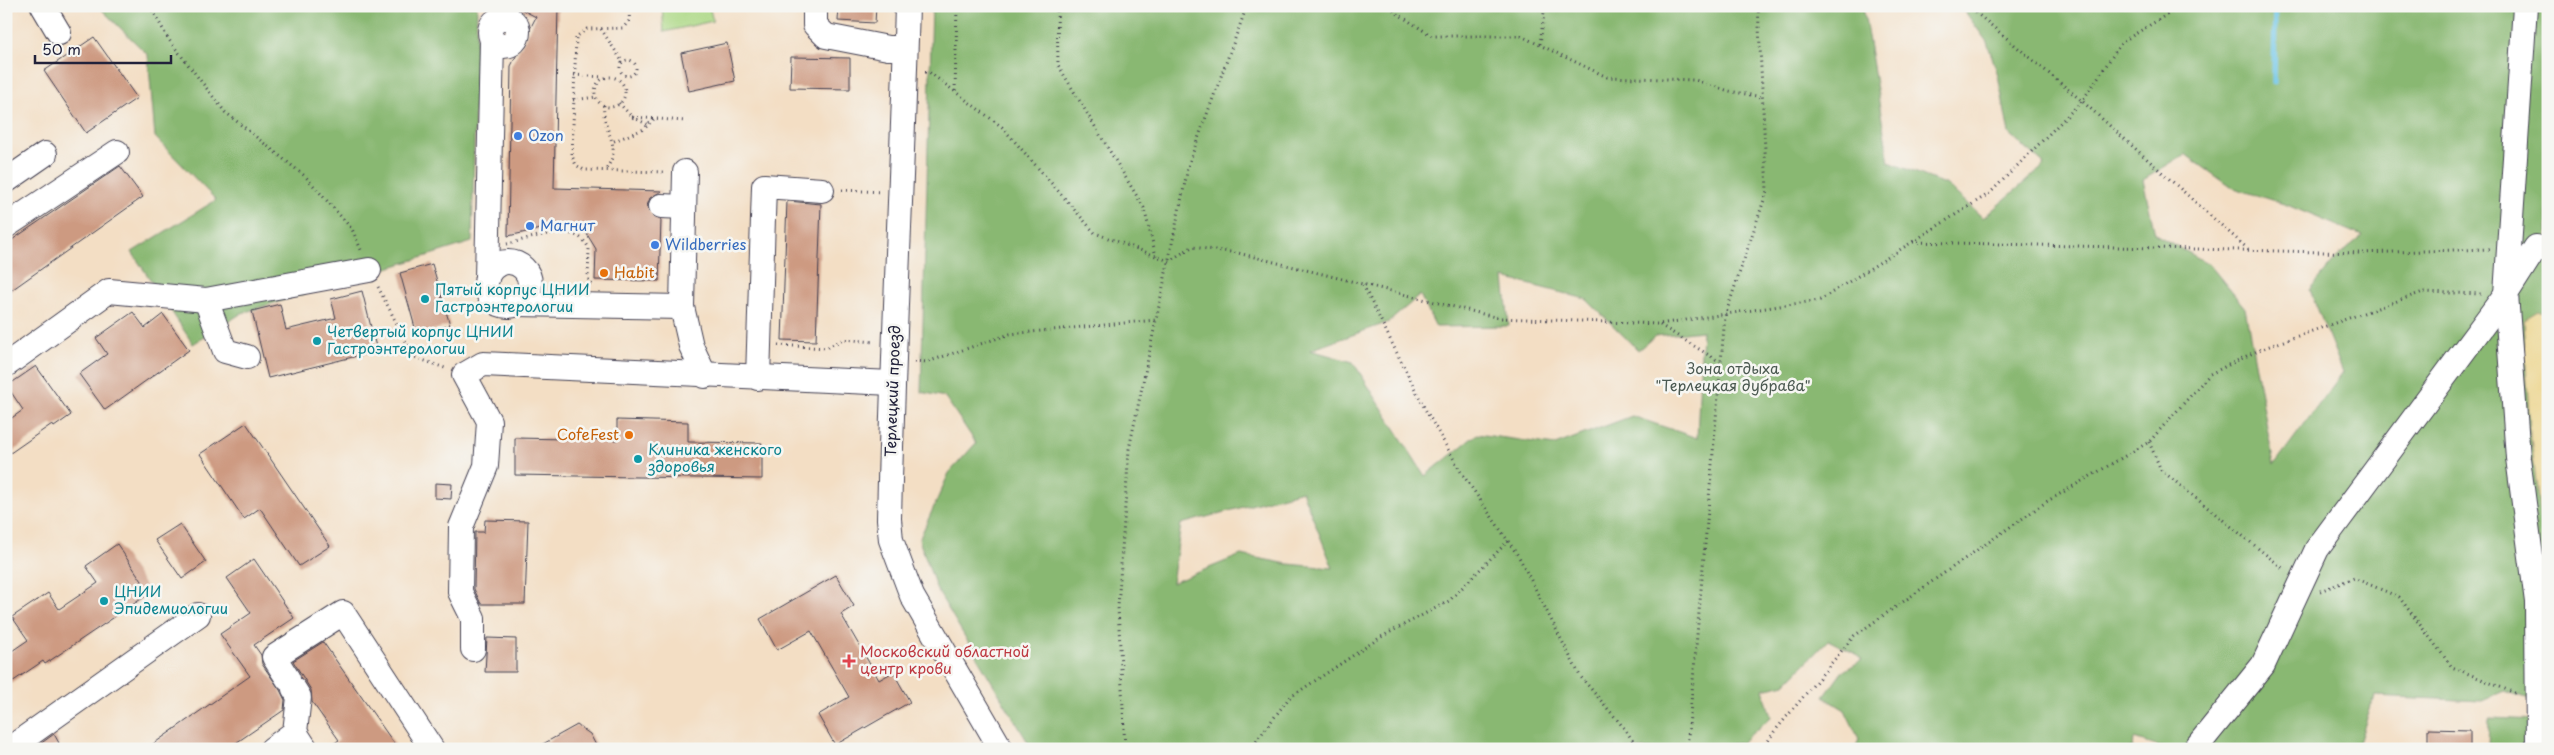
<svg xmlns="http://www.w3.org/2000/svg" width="2554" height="755" font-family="'Playpen Sans',sans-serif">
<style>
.green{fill:#acd884;stroke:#677d60}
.forest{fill:#89b872;stroke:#566d56;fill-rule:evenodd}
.sand{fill:#eeda9e;stroke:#887e6c}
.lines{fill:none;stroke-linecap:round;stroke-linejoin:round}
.stream{stroke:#6bc4e8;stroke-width:5.5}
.building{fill:#cd9a81}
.minor-casing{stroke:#413e50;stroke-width:26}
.path{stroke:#413e50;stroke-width:3;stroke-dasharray:1 4;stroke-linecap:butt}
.minor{stroke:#fff;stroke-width:24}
.shop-dot{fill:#3f7fe0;stroke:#f6f6f2;stroke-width:2}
.food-dot{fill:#e8710a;stroke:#f6f6f2;stroke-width:2}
.culture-dot{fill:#0f9aa8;stroke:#f6f6f2;stroke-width:2}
.health-dot{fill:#e0444e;stroke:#f6f6f2;stroke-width:2}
.labels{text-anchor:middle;stroke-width:5;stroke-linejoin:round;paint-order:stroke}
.shop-label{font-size:15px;fill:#366cbe;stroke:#f6f6f2;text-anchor:start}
.food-label{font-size:15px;fill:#c56008;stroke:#f6f6f2;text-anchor:start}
.culture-label{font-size:15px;fill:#0d838f;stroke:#f6f6f2;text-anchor:start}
.park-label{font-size:15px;fill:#4b5951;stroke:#f6f6f2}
.street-label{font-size:15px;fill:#22223b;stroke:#f6f6f2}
.health-label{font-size:15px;fill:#be3a42;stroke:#f6f6f2;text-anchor:start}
</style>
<rect width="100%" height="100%" fill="#f6f6f2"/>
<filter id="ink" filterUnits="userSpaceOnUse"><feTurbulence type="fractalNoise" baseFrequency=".02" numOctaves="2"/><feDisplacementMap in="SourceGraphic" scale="10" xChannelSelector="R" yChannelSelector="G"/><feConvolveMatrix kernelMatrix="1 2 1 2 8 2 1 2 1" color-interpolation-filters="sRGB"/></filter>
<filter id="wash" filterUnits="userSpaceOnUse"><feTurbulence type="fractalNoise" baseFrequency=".0096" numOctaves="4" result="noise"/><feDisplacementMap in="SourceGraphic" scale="20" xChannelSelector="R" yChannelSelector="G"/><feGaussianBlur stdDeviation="1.12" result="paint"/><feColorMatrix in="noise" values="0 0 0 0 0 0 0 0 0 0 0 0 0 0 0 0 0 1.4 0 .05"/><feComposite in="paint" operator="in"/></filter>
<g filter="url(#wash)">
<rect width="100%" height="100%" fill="#f3dec4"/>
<polygon class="green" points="662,6 709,6 713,21 664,32"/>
<g class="forest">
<polygon points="98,6 477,6 472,242 242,313 193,344 132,252 216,200 155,137 148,55"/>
<path d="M932,6H1863L1889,162L1947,185L1983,218L2045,165L2009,134L1998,75L1987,42L1961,6H2548V705L2505,691L2482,701L2374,696L2357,749H2166L2134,739L2133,749H1855L1859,739L1845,710L1824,697L1842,672L1862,660L1854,653L1828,640L1785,684L1763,689L1771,717L1741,743L1724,745L1721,749H1032L937,590L919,540L949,473L976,443L945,397L921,392ZM2185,154L2231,187L2287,205L2362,236L2339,255L2310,290L2343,372L2274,465L2245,308L2209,264L2155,234L2143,180ZM1504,278L1586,299L1638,350L1655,336L1702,331L1697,438L1632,416L1555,445L1477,434L1425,476L1353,362L1310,350L1389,322L1420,295L1436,327L1509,326ZM1302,491L1333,568L1288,564L1241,555L1172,583L1181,524Z"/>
<polygon points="2489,718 2539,720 2546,749 2488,749"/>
</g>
<polygon class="sand" points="2538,311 2548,315 2548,536 2542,533 2530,430 2523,320"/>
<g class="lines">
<polyline class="stream" points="2274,82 2275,6"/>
</g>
<g id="blocks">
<g class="building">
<polygon points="515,6 558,6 554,188 662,191 650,198 647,206 653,217 661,220 659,281 595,280 596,249 585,231 575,226 559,225 508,236 511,66 536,17"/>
<polygon points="839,6 876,6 875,23 838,21"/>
<polygon points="94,37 137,98 86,133 44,71"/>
<polygon points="727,43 735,81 689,91 681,53"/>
<polygon points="791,57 850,58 850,89 790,88"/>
<polygon points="120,166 143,197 6,294 6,244"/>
<polygon points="787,201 821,204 816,341 782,340"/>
<polygon points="432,264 450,325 417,335 400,273"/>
<polygon points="362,291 377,351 268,378 252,311 280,304 286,330 336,318 331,299"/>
<polygon points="133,312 145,328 163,314 189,350 105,410 79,374 107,354 96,338"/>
<polygon points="36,366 71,415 54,427 52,424 6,456 6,422 23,410 7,386"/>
<polygon points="617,420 688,422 688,442 762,443 762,479 515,475 515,438 617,440"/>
<polygon points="246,423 330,546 299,566 260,508 244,519 200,454"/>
<polygon points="435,483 452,484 451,499 435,498"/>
<polygon points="485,520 528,521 525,604 481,604 474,589 475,532 484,532"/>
<polygon points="180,524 206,562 182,579 155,540"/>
<polygon points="117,544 150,593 45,664 43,661 6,686 6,655 28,640 12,617 48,593 59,609 98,583 86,566"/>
<polygon points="254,559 294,618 254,645 261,655 262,664 280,690 285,700 284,710 227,749 146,749 250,676 220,634 251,613 227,578"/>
<polygon points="836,575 854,606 841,614 879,680 893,672 910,702 835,745 818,715 849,697 811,631 777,650 760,619"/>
<polygon points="487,638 516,639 516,672 485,672"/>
<polygon points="323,642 398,749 326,749 339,740 312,702 311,690 293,661"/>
<polygon points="577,725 590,734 598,749 534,749"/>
<polygon points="2428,729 2470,730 2470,749 2428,749"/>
<polygon points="54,734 59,743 51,749 38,749 36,747"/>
</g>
</g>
</g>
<g filter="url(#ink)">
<use href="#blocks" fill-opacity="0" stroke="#413e50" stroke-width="1"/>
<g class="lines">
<g class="minor-casing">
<g id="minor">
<polyline points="43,6 59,33"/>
<polyline points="815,6 815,25 826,36 888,48 905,48"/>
<path d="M907,6C902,177 893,348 889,519L891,540L912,596L1001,749"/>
<polyline points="2525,6 2506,294 2518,458 2537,602 2538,749"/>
<circle cx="504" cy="32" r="14"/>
<polyline points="6,181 45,154"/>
<polyline points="661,206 684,207"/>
<polyline points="6,226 117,152"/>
<circle cx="508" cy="284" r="22"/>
<polyline points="487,279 492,40"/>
<polyline points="206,300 225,351 247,357"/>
<polyline points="518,304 682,307 685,172"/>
<polyline points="682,307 691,346 705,376"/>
<polyline points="6,365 109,291 206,300 369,270"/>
<polyline points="758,378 764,186 822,190"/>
<polyline points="473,649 473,618 460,592 461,527 486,466 489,421 464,375 483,364 892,383"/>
<polyline points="288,679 274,657 343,613 432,749"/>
<polyline points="294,689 299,697 295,732"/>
<polyline points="9,749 198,615"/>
<polyline points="272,749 295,732 306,749"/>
<polyline points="2195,749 2263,665 2317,549 2506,294 2536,247 2548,250"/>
</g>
</g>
<g class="path">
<polyline points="150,6 169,40 225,112 306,177 352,229 362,252"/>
<polyline points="630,6 629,21 623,28 587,29 576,37 572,156 576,165 584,170 665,172"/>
<polyline points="1057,6 1058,65 1144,208 1156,256"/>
<polyline points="1391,6 1395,12 1432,36 1521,36 1607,77 1695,80 1729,91 1762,97"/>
<polyline points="1968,6 2082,101 2249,250"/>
<polyline points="492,21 493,6"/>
<polyline points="601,29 622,61"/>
<polyline points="1540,44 1545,6"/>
<circle cx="628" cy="68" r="8"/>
<polyline points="925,72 929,72 1002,127 1095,233 1169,261 1192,247 1238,253 1499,318 1659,324 1820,300 1990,193 2082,101 2122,42 2181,6"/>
<polyline points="574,75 603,77"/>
<circle cx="610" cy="92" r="15"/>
<polyline points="955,91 957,6"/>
<polyline points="573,100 596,97"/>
<polyline points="619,103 632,117 649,125"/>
<path d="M604,105C601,133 626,146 604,171"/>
<polyline points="632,117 685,121"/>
<polyline points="614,141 644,129 655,118"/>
<polyline points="842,190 881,192"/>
<polyline points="1913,242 2360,253 2489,249"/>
<path d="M507,244C531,239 577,219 589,249L588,279L592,285"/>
<polyline points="1363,285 1425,409 1461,472 1519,557 1580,676 1625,729 1638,749"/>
<polyline points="378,287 414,357 445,368"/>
<polyline points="1660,325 1720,362"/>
<polyline points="778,345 826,348 844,339 874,342"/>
<polyline points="914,361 927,362 1010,334 1156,320"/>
<polyline points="2149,442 2161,470 2285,570"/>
<polyline points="2320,591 2354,578 2399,597 2452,667 2517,694"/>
<polyline points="1125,749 1118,607 1129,449 1189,163 1247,6"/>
<polyline points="1250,749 1289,698 1381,637 1449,601 1508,541"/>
<polyline points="1687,749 1725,316 1767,191 1758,6"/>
<polyline points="1763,749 1774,732 1854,636 2046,502 2149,442 2210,374 2261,349 2423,292 2482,294"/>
</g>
<use href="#minor" class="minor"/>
</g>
</g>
<g class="shop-dot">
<circle cx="518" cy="136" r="5"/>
<circle cx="530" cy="226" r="5"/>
<circle cx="655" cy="245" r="5"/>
</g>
<g class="food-dot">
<circle cx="604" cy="273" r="5"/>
<circle cx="629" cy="435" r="5"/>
</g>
<g class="culture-dot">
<circle cx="425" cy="299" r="5"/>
<circle cx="317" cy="341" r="5"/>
<circle cx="638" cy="459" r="5"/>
<circle cx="104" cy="601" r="5"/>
</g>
<path class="health-dot" d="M846.5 653.5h5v5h5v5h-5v5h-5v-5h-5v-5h5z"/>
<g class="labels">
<g class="shop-label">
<text x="528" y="141">Ozon</text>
<text x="540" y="231">Магнит</text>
<text x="665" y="250">Wildberries</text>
</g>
<g class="food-label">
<text x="614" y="278">Habit</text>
<text x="619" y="440" text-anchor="end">CofeFest</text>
</g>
<g class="culture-label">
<text x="435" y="295">Пятый корпус ЦНИИ<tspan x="435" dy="17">Гастроэнтерологии</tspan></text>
<text x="327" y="337">Четвертый корпус ЦНИИ<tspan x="327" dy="17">Гастроэнтерологии</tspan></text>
<text x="648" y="455">Клиника женского<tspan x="648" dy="17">здоровья</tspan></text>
<text x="114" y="597">ЦНИИ<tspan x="114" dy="17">Эпидемиологии</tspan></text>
</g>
<g class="park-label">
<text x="1733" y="374">Зона отдыха<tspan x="1733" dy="17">"Терлецкая дубрава"</tspan></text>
</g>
<g class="street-label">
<text transform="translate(893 391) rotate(-88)" y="5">Терлецкий проезд</text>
</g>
<g class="health-label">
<text x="860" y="657">Московский областной<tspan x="860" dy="17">центр крови</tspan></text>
</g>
</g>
<rect width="2554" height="755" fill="none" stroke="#f6f6f2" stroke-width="25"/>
<path d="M35 55v8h136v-8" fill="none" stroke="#22223b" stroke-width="2.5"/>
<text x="42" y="55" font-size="15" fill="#22223b" stroke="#f6f6f2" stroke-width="4" paint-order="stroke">50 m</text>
</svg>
